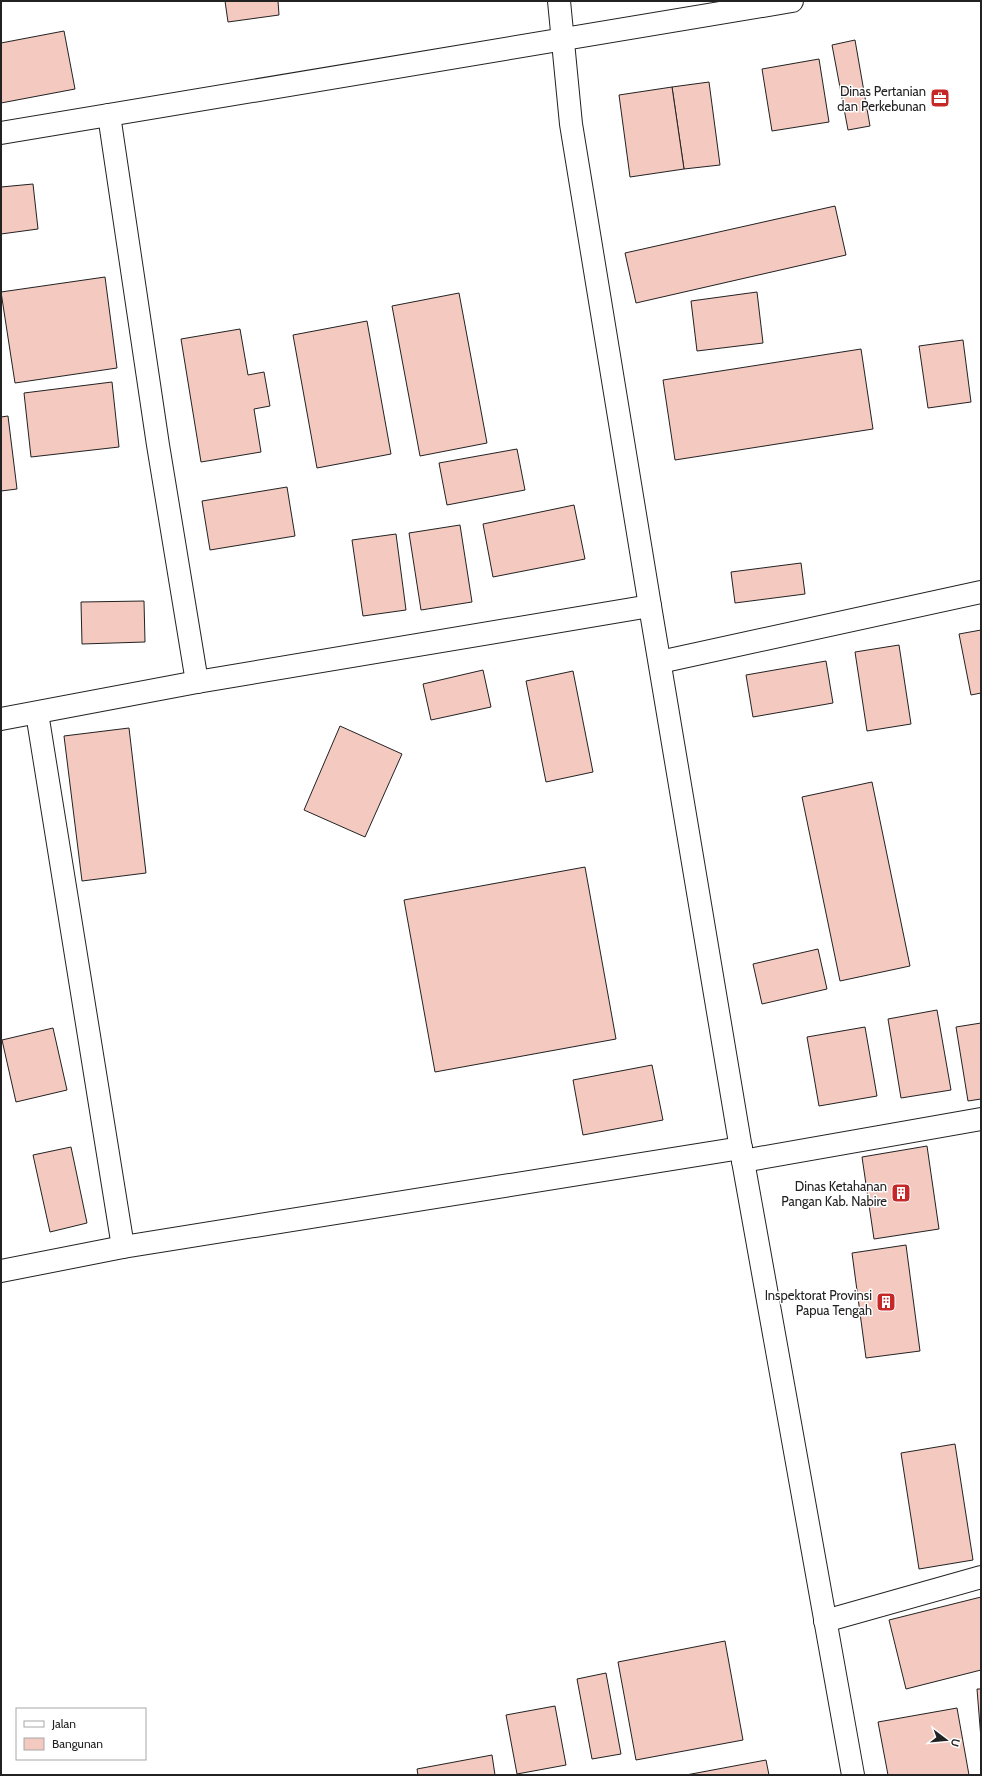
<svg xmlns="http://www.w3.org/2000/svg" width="982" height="1776" font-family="Cabin,sans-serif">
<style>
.building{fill:#f3c9c0;stroke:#222}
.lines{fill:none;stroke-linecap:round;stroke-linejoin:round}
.minor-casing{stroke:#222;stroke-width:24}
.highway-casing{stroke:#222;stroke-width:24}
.minor{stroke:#fff;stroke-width:22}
.highway{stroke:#fff;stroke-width:22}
.labels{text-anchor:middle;stroke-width:3;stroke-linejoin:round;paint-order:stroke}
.poi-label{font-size:13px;fill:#222;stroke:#fff;text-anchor:end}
</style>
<rect width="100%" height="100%" fill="#fff"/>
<g class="building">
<polygon points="225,1 278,1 279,15 228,22"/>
<polygon points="64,31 75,89 1,103 1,43"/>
<polygon points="855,40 870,126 848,130 832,45"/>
<polygon points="819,59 829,122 772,131 762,69"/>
<polygon points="709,82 720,165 684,169 672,87"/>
<polygon points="672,87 684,169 630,177 619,95"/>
<polygon points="33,184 38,229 1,234 1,187"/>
<polygon points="835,206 846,255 636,303 625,253"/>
<polygon points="105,277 117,368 15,383 1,292"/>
<polygon points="757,292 763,343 697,351 691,301"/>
<polygon points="459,293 487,443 420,456 392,306"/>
<polygon points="367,321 391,454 317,468 293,335"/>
<polygon points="240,329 248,375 264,372 270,406 254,409 261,452 201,462 181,339"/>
<polygon points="963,340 971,402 928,408 919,346"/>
<polygon points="861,349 873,429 675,460 663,380"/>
<polygon points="112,382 119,447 31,457 24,393"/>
<polygon points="8,416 17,489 1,491 1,417"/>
<polygon points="517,449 525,490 447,505 439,463"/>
<polygon points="287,487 295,536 210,550 202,501"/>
<polygon points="574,505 585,559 493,577 483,524"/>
<polygon points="460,525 472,602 421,610 409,533"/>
<polygon points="396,534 406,610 363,616 352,540"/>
<polygon points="801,563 805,594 735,603 731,572"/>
<polygon points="144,601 145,642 82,644 81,602"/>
<polygon points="981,630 981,693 971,695 959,634"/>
<polygon points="899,645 911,724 867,731 855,652"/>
<polygon points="826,661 833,703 753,717 746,675"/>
<polygon points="483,670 491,707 431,720 423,684"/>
<polygon points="573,671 593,772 546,782 526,681"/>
<polygon points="340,726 402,754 365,837 304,810"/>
<polygon points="129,728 146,873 82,881 64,736"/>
<polygon points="872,782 910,966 840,981 802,797"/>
<polygon points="585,867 616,1039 435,1072 404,900"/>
<polygon points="818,949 827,989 762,1004 753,964"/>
<polygon points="937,1010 951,1090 901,1098 888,1019"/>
<polygon points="981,1023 981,1099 968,1101 956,1027"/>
<polygon points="865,1027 877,1096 819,1106 807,1037"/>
<polygon points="53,1028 67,1090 16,1102 2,1040"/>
<polygon points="652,1065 663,1120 583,1135 573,1080"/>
<polygon points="927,1146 939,1229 874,1239 862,1157"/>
<polygon points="71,1147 87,1223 50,1232 33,1155"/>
<polygon points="906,1245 920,1351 866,1358 852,1253"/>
<polygon points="955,1444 973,1560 919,1569 901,1453"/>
<polygon points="981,1597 981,1670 906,1689 889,1620"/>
<polygon points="725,1641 743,1740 636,1760 618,1662"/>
<polygon points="606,1673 621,1754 592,1759 577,1679"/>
<polygon points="977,1689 981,1689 981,1739"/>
<polygon points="555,1706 566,1765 517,1774 506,1715"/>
<polygon points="957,1708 969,1775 888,1775 878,1722"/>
<polygon points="492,1755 495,1775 418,1775 417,1769"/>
<polygon points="766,1760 769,1775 686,1775"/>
</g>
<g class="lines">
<g class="minor-casing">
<g id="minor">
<polyline points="559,1 571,124 650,606 743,1161 853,1775"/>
<polyline points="109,115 158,445 197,682"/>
<polyline points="660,662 981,592"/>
<polyline points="37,713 123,1247"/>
<polyline points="1,719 197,682 650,606"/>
<polyline points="743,1161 981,1119"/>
<polyline points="1,1271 123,1247 741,1148"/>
<polyline points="825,1621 981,1577"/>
</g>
</g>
<g class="highway-casing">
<polyline id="highway" points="1,133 792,1"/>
</g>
<use href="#minor" class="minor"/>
<use href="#highway" class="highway"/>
</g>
<defs>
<g id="office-square" transform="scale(1)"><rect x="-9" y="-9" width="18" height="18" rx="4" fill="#c62828" stroke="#fff"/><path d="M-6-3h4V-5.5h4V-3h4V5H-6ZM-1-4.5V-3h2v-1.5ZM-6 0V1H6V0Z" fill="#fff"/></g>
<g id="building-square" transform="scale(1)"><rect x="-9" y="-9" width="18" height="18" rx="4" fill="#c62828" stroke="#fff"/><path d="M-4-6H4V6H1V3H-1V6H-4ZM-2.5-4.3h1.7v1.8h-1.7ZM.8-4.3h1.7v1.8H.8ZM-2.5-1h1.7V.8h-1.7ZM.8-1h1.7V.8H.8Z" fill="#fff"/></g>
</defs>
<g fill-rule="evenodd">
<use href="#office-square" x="940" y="98"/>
<use href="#building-square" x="901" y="1193"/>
<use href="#building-square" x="886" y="1302"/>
</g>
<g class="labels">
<g class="poi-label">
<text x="926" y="96">Dinas Pertanian<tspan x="926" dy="15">dan Perkebunan</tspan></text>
<text x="887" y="1191">Dinas Ketahanan<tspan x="887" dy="15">Pangan Kab. Nabire</tspan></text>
<text x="872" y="1300">Inspektorat Provinsi<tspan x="872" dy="15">Papua Tengah</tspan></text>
</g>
</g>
<rect width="982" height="1776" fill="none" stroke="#222222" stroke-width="4"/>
<rect x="16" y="1708" width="130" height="52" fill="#ffffff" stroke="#a7a7a7"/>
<rect x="24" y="1721" width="20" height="6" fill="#ffffff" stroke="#a7a7a7"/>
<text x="52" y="1728" font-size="12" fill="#222222">Jalan</text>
<rect x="24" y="1738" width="20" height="12" fill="#f3c9c0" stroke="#a7a7a7"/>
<text x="52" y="1748" font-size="12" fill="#222222">Bangunan</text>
<g transform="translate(946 1740) rotate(106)" stroke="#ffffff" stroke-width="3" paint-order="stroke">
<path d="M0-3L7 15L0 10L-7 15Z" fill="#222222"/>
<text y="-6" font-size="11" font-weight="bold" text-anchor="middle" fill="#222222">U</text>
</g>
</svg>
